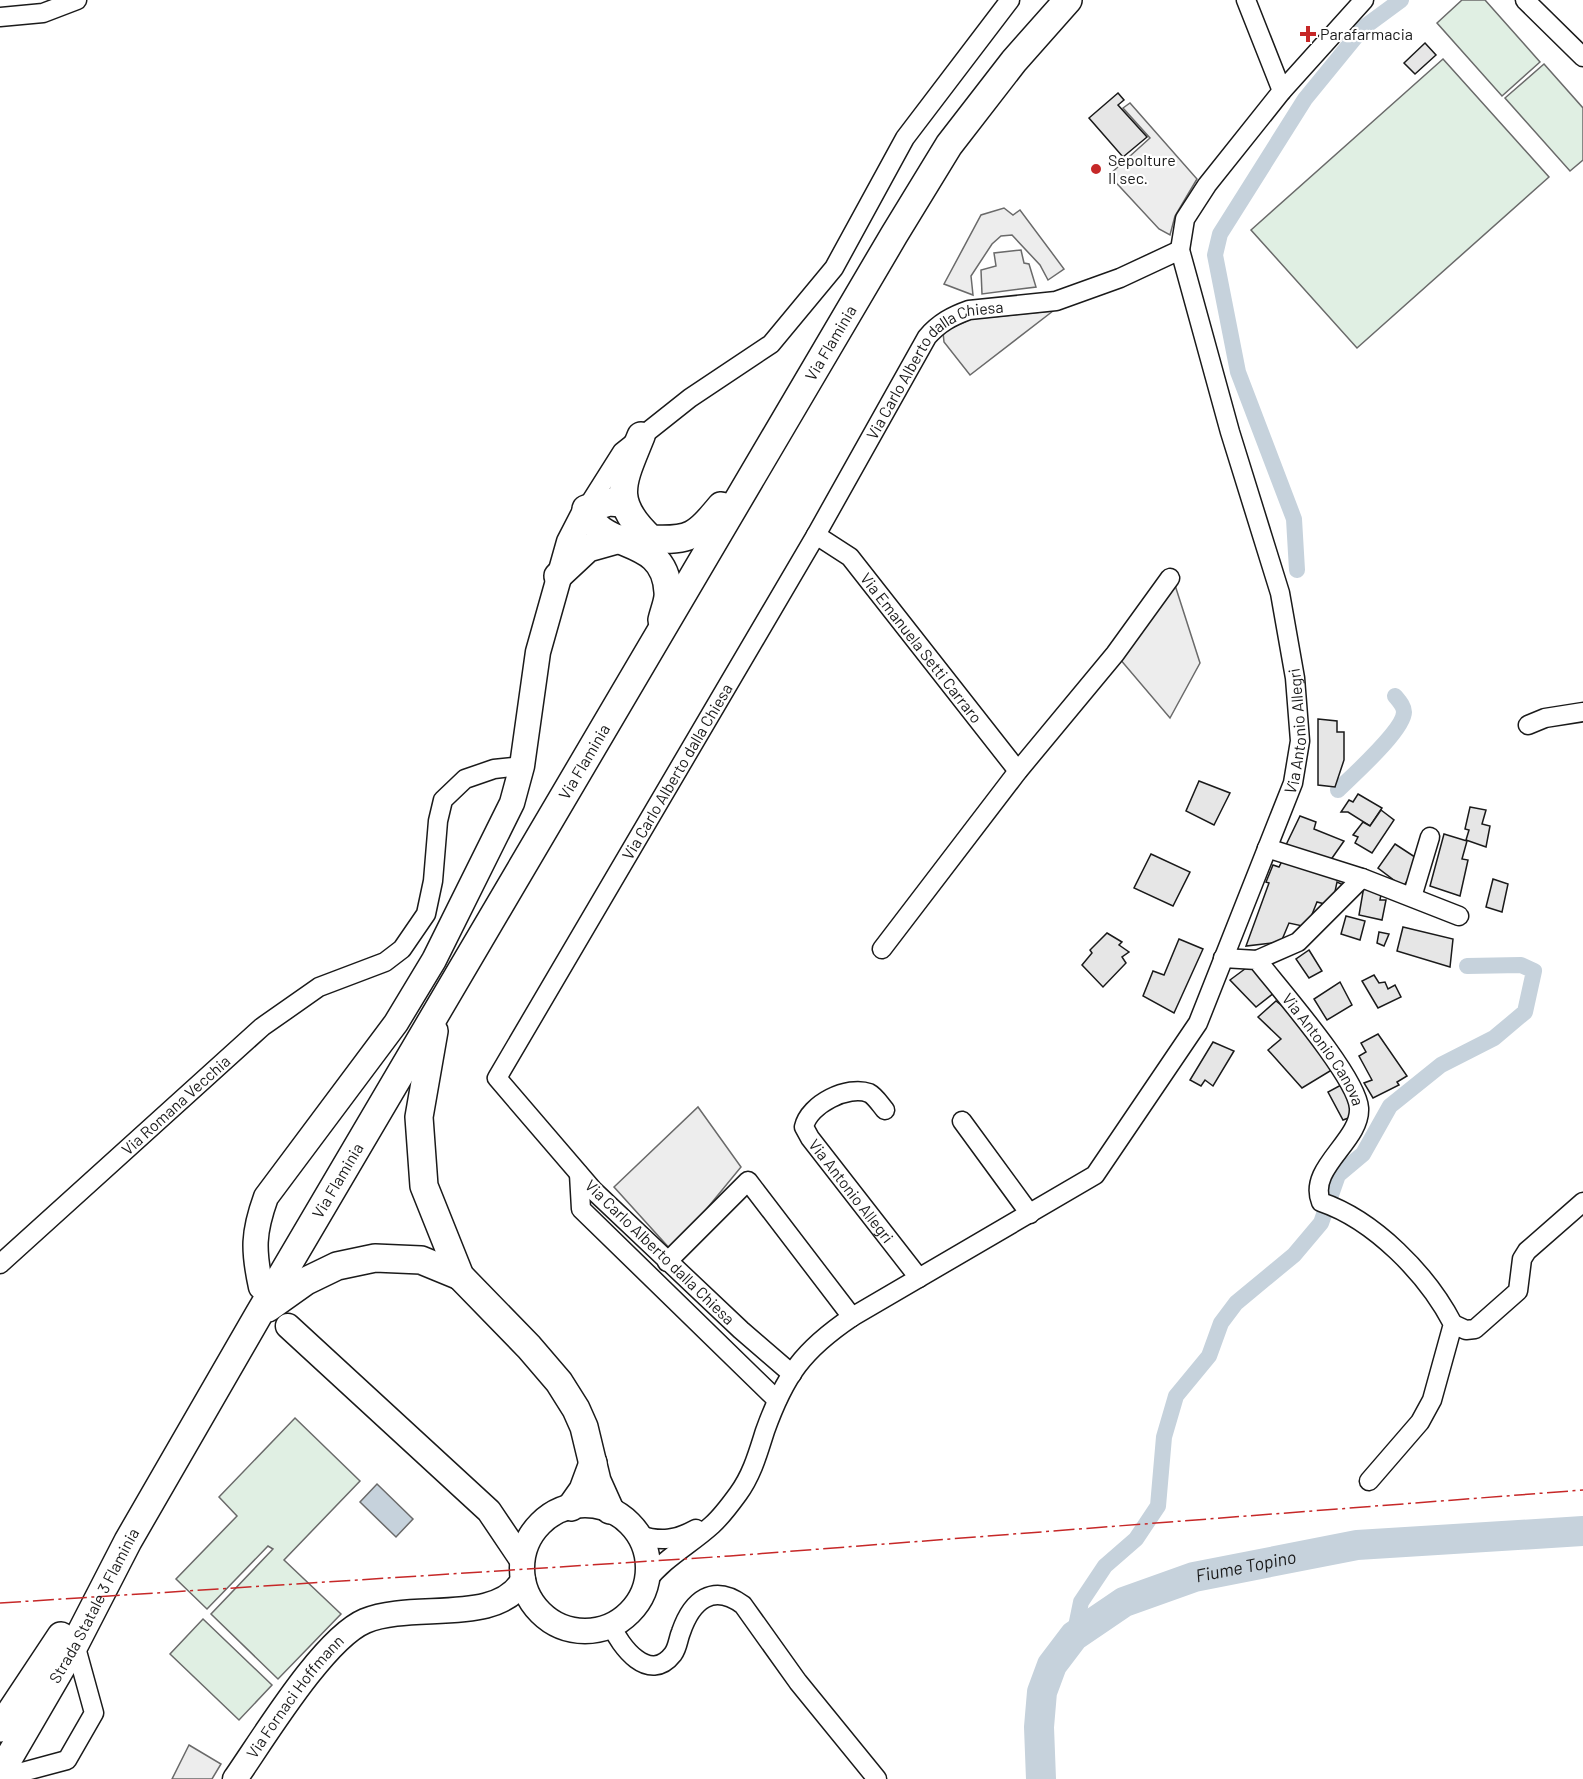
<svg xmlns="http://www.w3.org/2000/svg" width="1583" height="1779" font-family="Barlow,sans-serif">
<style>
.green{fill:#e0efe3;stroke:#6a6a6a;stroke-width:1.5}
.parking{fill:#ededed;stroke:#6a6a6a;stroke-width:1.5}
.water{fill:#c6d2dc;stroke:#6a6a6a;stroke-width:1.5}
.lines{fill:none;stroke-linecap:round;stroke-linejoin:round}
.canal{stroke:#c6d2dc;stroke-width:16}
.river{stroke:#c6d2dc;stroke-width:30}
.building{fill:#e6e6e6;stroke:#1a1a1a;stroke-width:1.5}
.minor-casing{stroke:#1a1a1a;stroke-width:21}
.major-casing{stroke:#1a1a1a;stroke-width:27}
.highway-casing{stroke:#1a1a1a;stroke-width:30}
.minor{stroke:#fff;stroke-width:18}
.major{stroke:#fff;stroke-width:24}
.highway{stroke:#fff;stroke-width:27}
.power{stroke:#c62828;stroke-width:1.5;stroke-dasharray:21 4.5 3 4.5;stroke-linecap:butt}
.poi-dot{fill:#c62828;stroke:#fff;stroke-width:2}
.labels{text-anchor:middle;stroke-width:4.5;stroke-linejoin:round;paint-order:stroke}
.poi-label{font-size:16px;fill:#1a1a1a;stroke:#fff;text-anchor:start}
.street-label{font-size:16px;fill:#1a1a1a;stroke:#fff}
.water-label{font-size:18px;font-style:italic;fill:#1a1a1a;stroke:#fff}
</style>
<rect width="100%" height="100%" fill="#fff"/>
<g class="green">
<polygon points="1462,0 1485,0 1540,62 1502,96 1437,23"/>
<polygon points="1443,59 1549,177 1357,348 1251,230"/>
<polygon points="1544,64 1583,108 1583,160 1570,171 1505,98"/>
<polygon points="295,1418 360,1481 284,1560 341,1614 278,1679 211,1614 273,1549 268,1546 207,1609 176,1579 237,1516 219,1497"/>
<polygon points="203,1619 272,1685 239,1720 170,1654"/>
</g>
<g class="parking">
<polygon points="1130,103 1197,179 1175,216 1170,235 1159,229 1109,175 1150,138 1123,108"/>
<polygon points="1004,208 1013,215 1020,210 1064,269 1048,280 1040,265 1012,235 1001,236 992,244 971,276 973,295 944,284 981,215"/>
<polygon points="1021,250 1024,263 1029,264 1036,287 982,294 981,270 996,266 994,253"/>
<polygon points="1053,311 970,375 944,342 943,332 971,319"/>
<polygon points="1174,582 1200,663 1170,718 1119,658"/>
<polygon points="698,1107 741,1167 672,1251 614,1187"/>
<polygon points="189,1745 221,1764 212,1779 172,1779"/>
</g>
<polygon class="water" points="377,1484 413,1519 396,1537 360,1502"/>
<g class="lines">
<g class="canal">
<polyline points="1297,570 1294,519 1238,372 1215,255 1220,234 1305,99 1363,28 1401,0"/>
<path d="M1338,790C1352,776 1404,730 1404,712C1404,706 1399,701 1395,696"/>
<polyline points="1074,1636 1081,1602 1105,1566 1136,1539 1158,1506 1164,1437 1176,1396 1209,1356 1221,1323 1236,1303 1294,1255 1321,1223 1338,1175 1363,1154 1390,1106 1441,1065 1494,1038 1525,1012 1534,971 1521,965 1467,966"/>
</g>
<path class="river" id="s1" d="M1041,1779L1039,1727L1042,1692L1052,1665L1074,1636L1124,1602L1194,1577L1357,1545L1583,1531"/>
</g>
<g class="building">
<polygon points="1425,43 1436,55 1415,74 1404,63"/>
<polygon points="1118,93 1124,100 1118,105 1147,137 1123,157 1089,118"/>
<polygon points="1318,719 1337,721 1337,732 1344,732 1344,760 1335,787 1318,785"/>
<polygon points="1199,781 1230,793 1214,825 1186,811"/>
<polygon points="1358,794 1382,808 1370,826 1348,812 1341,812 1349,800 1353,802"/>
<polygon points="1470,807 1486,810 1482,824 1490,826 1486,847 1466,840 1469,830 1465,829"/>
<polygon points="1381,810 1394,820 1372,853 1355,843 1358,837 1353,835 1363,822 1370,826"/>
<polygon points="1300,816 1316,822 1314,829 1344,841 1330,861 1285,847"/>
<polygon points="1444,834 1467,841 1462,859 1468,860 1460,896 1430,886"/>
<polygon points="1395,844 1421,861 1403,887 1378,868"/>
<polygon points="1286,853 1362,878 1352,889 1337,882 1332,906 1317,902 1307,927 1289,923 1281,942 1246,946 1269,883 1266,882 1273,865 1279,867"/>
<polygon points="1151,854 1190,872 1173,906 1134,888"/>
<polygon points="1493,879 1508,884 1502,912 1486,907"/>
<polygon points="1364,886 1382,889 1380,900 1386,900 1382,920 1359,915"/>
<polygon points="1346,916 1365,921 1360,940 1341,934"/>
<polygon points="1403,927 1453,939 1450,967 1397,951"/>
<polygon points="1379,932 1389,934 1384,946 1377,943"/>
<polygon points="1107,933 1122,942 1119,945 1129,952 1122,957 1126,963 1103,987 1082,965 1092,953 1090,950"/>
<polygon points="1179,939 1203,949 1174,1013 1143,996 1153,971 1164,975"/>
<polygon points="1309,950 1322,971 1309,978 1296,959"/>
<polygon points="1257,960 1279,989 1256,1007 1230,980"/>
<polygon points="1374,975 1379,983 1385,982 1388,989 1395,985 1401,997 1378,1008 1362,981"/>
<polygon points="1340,982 1352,1005 1327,1020 1314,999"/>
<polygon points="1276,1001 1302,1021 1335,1068 1302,1088 1268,1050 1281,1039 1258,1017"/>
<polygon points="1378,1034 1407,1076 1397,1082 1399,1085 1373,1098 1364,1083 1372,1080 1359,1056 1366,1052 1361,1043"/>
<polygon points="1213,1042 1234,1051 1213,1086 1205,1080 1201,1086 1190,1080"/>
<polygon points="1341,1085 1359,1114 1343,1120 1328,1092"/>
</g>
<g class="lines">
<g class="minor-casing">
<g id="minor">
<polyline points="1246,0 1282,91"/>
<polyline points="1525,0 1583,57"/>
<polyline points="0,17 43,13 77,0"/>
<polyline points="586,509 622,452 690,398 771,344 834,268 905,138 1010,0"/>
<path id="s2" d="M816,535L850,557L1018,771"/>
<polyline points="1528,725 1545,718 1583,712"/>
<polyline points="1267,848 1362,878 1459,916"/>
<polyline points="1412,897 1430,837"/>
<polyline points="882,949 1018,771 1115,654 1170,578"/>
<path id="s3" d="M1223,958L1257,960C1278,987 1357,1077 1359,1108C1361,1141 1307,1168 1321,1202C1374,1220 1427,1274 1453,1324L1432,1400L1420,1422L1369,1481"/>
<polyline points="1257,960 1298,942 1362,878"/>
<path id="s4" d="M885,1110C880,1104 875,1096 869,1093C848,1085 809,1104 804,1127L810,1138L919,1278"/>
<polyline points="962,1121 1030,1214"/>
<polyline points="579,1174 581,1209 777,1400"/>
<polyline points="667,1262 748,1181 852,1317"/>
<path id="s5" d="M0,1264L262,1027L319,987L385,962L402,949L426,914L433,881L438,821L443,800L465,779L494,769L522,766"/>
<polyline points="1453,1324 1466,1330 1475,1329 1518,1291 1522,1259 1527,1251 1583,1202"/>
<path id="s6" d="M792,1374L741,1330L594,1191L497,1078L816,535L927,337C939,323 952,316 969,310L1056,301L1120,278L1180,250"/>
<path d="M639,1535C661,1542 676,1540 696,1529"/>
<path id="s7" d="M646,1582C664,1558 690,1545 712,1525C722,1516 730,1505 738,1494C752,1475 758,1453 765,1431C785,1375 803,1350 852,1317L1095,1175L1198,1023L1293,783L1300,741L1295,678L1280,593L1230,432L1180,250L1185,219L1207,185L1282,91L1364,0"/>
<path d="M611,1625C620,1646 649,1685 673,1654C678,1647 678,1639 681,1632C692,1600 713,1583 743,1605L798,1682L877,1779"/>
<polyline points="0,1778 67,1760 94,1713 75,1644"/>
</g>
</g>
<g class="major-casing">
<g id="major">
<path d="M261,1287C253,1250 253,1233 266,1197L396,1023L434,960L512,803L522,766L538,652L569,542L586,509"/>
<polyline points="288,1326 489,1511 522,1560"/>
<circle cx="585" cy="1568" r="63"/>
<path id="s8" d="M235,1779C263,1739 323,1639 365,1621C412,1601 498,1626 523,1580"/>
</g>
</g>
<g class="highway-casing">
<g id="highway">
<path d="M641,436C622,483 610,501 651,539C691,541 696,536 721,506"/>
<path d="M622,503L609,502L586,509C600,553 665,532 668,592C669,600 664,611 662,620"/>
<polyline points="558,576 588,548 620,539"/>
<polyline points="434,1031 419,1117 424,1186 460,1276 529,1347 559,1382 576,1409 584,1427 597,1481 610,1510"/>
<polyline points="268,1308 306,1281 337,1266 375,1258 421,1260 460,1276"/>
<polyline points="571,1507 583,1490 593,1463"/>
<polyline points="0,1728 61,1636"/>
<path id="s9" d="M0,1773L75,1644L128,1541L259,1314L894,235L949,145L1014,61L1068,0"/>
</g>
</g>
<use href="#minor" class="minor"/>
<use href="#major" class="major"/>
<use href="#highway" class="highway"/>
<polyline class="power" points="0,1603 730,1556 1583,1490"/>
</g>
<g class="poi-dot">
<path d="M1305 25h6v6h6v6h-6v6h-6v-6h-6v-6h6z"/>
<circle cx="1096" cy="169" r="6"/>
</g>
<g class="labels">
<g class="poi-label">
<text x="1320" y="40">Parafarmacia</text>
<text x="1108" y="166">Sepolture<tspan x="1108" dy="18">II sec.</tspan></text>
</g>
<g class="street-label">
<text dy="6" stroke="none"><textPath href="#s9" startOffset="1654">Via Flaminia</textPath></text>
<text dy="6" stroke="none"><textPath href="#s6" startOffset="1260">Via Carlo Alberto dalla Chiesa</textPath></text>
<text dy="6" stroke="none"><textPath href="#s2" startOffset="156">Via Emanuela Setti Carraro</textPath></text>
<text dy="6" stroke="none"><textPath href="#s7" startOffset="1119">Via Antonio Allegri</textPath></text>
<text dy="6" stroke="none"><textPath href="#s9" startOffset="1168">Via Flaminia</textPath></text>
<text dy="6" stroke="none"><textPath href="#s6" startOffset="774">Via Carlo Alberto dalla Chiesa</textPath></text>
<text dy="6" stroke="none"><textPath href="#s3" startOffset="146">Via Antonio Canova</textPath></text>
<text dy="6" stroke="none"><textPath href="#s5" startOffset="237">Via Romana Vecchia</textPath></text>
<text dy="6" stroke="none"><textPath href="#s9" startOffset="682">Via Flaminia</textPath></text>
<text dy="6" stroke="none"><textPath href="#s4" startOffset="183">Via Antonio Allegri</textPath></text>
<text transform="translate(660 1252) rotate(44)" y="6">Via Carlo Alberto dalla Chiesa</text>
<text dy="6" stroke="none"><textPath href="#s9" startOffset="192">Strada Statale 3 Flaminia</textPath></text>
<text dy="6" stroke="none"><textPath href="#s8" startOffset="102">Via Fornaci Hoffmann</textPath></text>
</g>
<g class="water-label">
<text dy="6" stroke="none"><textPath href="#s1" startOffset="340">Fiume Topino</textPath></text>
</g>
</g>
</svg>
